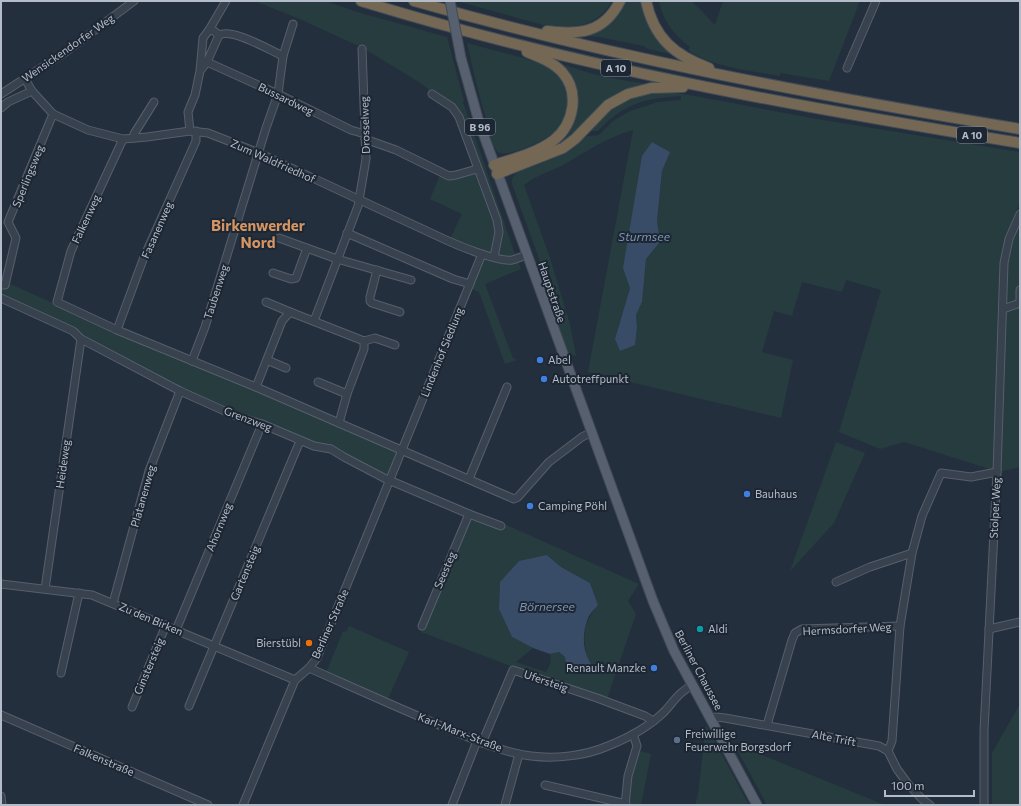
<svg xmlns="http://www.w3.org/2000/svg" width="1021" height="806" font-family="Commissioner,sans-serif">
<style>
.green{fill:#263c3f;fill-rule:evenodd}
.water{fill:#394c67}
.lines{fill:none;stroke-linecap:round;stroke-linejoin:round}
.minor-casing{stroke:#565f6c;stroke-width:9}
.major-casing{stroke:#414a57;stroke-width:11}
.highway-casing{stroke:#434c59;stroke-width:12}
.minor{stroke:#38414e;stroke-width:7}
.major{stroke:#56606e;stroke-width:9}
.highway{stroke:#746855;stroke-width:10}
.major-bridge-casing{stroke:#414a57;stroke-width:11;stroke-linecap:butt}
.major-bridge{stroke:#56606e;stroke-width:9}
.shop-dot{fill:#3f7fe0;stroke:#1d2633;stroke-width:1.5}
.culture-dot{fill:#0f9aa8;stroke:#1d2633;stroke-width:1.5}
.food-dot{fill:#e8710a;stroke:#1d2633;stroke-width:1.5}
.service-dot{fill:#5c6f8a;stroke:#1d2633;stroke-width:1.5}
.labels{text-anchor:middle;stroke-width:4;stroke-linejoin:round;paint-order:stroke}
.shield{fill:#1d2633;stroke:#878f9c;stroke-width:1}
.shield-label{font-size:10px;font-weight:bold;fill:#b4bcc9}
.street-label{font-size:11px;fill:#b4bcc9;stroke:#1d2633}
.poi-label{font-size:11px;fill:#b4bcc9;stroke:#1d2633;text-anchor:start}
.water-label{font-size:12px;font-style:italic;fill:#7c92b1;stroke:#1d2633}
.district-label{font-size:15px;font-weight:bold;fill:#d59563;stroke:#1d2633}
</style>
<rect width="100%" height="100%" fill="#242f3e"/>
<g class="green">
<polygon points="254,1 326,1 357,12 447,37 464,101 463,102 516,257 495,256 500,232 459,117 422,84 363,48 295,17"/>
<path d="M459,1H612C600,22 578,31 554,25V28L460,2Z"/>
<polygon points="625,1 642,1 657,39 671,54 648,49 644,46 599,37 584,36"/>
<path d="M659,1H692L715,25L723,1H860L829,81L780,73V76C752,71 711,67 688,50L690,47C674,35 663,21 659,1Z"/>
<path d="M467,43L535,61C549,65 561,74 565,89C568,99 569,109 565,118C562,124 558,129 553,133C546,140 505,159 498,152C492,145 490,135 488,126C480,99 473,71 467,43Z"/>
<path d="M566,65C593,76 621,80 649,84C627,88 608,97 593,113C586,120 580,129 572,136C564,142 555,147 545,151L569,129L575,116L564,68Z"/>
<path d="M668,92L695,96L817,119L1020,152V202L1009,229L1015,231L1020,220V467L999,472L904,442L880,449L839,432L881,290L846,280L842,292L802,282L792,316L774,311L762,352L793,360L781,418L588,372L633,130C608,137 587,151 565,164C550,172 538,174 524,185L550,258L570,324L576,356L567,354L557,329L538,269L542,267L512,184C511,176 516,173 522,169L582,137L599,135L613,121L630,111L658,102L681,100V96C645,98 623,104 598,131H588C605,114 621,97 646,93C654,92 661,92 668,92ZM652,142L670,152L662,171L657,221L660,242L646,259L642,302L636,315L637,327L615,339L630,288Z"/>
<polygon points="477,169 497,220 494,256 449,241 462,214 430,199 441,173 447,176"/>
<polygon points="482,254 517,258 521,269 485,284 513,358 517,360 505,364 479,292 469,288"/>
<polygon points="1,280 91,320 401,451 391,477 219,404 183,388 133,364 76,332 1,294"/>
<polygon points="836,442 865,453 834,523 790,571"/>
<path d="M470,519L492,527L495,520L639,584L628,601L636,614L606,702L421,632ZM547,555L561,567L590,583L598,605C582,625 583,634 587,658L565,657L559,652L550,654L551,662L546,672L516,662L533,648L512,637L499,609L500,582Z"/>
<polygon points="349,626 409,652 388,699 326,673 343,631 346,632"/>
<polygon points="1020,704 1020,805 992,805 992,753"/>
<polygon points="706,725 749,805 695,805 698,795"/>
<polygon points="733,742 745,748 885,805 767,805"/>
<polygon points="640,751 651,754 641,805 629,805 633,769"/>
</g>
<g class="water">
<polygon points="652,142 670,152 662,171 657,221 660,242 646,259 642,302 636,315 637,327 635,345 620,351 615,339 630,288 623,268 642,156"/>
<path d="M547,555L561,567L590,583L598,605C595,609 590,613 588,618C582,633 582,650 591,664C582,670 577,673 567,668L565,657L559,652L550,654L533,648L512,637L499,609L500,582L519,561Z"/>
</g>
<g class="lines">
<g class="minor-casing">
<g id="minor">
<polyline points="209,30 226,1"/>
<path d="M219,35C233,28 269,50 283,56"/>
<polyline points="207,62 278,94 351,130 365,134"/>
<polyline points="847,68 876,1"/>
<path d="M25,79L32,91L53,114L88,130L123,139L147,137L190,131L208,133L259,153L446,240C459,246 498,262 512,260C517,259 522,256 527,255"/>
<polyline points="1,94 67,51 134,1"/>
<polyline points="432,94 452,107 459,117 497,220 499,232 494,257"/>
<polyline points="1,108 8,102 32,91"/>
<polyline points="190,131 188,112 195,95 200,71 207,62 219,35 214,31 209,30 203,38 200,71"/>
<polyline points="134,138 134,134 154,102"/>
<polyline points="123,139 71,251 57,302 117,330 256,387 514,499 518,497 549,462 582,437 592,432"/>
<polyline points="365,139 396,150 449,176 456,175 477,169"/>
<polyline points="347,233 453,279 470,284"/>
<polyline points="279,238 337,259 411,280"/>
<polyline points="377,270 370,297 370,301 372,303 400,312"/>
<polyline points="273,273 291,279 296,278 307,248"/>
<polyline points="1,285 5,285 16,238 8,222 53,114"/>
<polyline points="1,298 73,331 81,339 89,343 180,391 238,417 262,424 314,446 331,449 344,457 384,478 469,514 501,526"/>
<polyline points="266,302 290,312"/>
<polyline points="1020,303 1020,290"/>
<polyline points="1003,309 1020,303"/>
<polyline points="314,321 358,206 366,159 362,49"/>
<polyline points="117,330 144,257 196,141 196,131"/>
<polyline points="364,341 375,338 395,345"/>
<polyline points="267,360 286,368"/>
<polyline points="192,361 205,327 266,128 278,94 283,56 293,24"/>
<polyline points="318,382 347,394"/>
<polyline points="256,387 282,321 290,312 364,341 364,349 347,394 339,423"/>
<polyline points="469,479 507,387"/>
<polyline points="836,582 870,567 912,553"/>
<polyline points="1,584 92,595 295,680"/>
<polyline points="45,589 81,339"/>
<polyline points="113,603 149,471 180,391"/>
<polyline points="422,626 469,514"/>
<polyline points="989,629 1020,622"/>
<polyline points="176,630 262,424"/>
<path d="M309,668C352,687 396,707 439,725C469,737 499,752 531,756C555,759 585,756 608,746C628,738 649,727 665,711C674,701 680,691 693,685"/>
<polyline points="61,673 79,593"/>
<polyline points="189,706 300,441"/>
<polyline points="132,707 166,625"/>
<polyline points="1,715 208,805"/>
<polyline points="711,719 716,717 725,718 879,746 888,751 897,769 908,784 922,799 930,805"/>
<polyline points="767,725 792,640 795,633 802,629 900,626"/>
<polyline points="482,743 513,670 597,698 645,716 653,721"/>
<polyline points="888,751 892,741 900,626 912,553 922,516 941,473 971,477 997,472"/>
<polyline points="545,785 626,804"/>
<polyline points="1,796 2,805"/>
<polyline points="243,805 295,680 309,668 317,658 482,254"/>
<polyline points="452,805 477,741"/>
<polyline points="505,805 519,754"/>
<polyline points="625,805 628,776 637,746 633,734"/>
<polyline points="984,805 984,731 997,472 1004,263 1009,239 1020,214"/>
</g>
</g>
<g class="major-casing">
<polyline id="major" points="461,58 479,122 653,601 674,651 757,805"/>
</g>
<g class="highway-casing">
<g id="highway">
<path d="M361,1C576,67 798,107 1020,143"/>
<path d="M414,1C614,58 815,95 1020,129"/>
<path d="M646,1C654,38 674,55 709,68"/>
<path d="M547,31C579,35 604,33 620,1"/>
<path d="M494,165C513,159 537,153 554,140C574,124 580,92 562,72C553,62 539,57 527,52"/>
<polyline points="497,174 563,148 575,139 608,105 628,94 651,88 683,87"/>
</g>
</g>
<use href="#minor" class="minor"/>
<use href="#major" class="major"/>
<use href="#highway" class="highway"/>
<g class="major-bridge-casing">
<polyline id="major-bridge" points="450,1 461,58"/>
</g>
<use href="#major-bridge" class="major-bridge"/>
</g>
<g class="shop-dot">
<circle cx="540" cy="360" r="4"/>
<circle cx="544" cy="379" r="4"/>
<circle cx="747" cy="494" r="4"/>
<circle cx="530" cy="506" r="4"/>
<circle cx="654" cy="668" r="4"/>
</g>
<circle class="culture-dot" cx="700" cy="629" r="4"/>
<circle class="food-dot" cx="309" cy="643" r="4"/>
<circle class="service-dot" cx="677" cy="740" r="4"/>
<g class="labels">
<g class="shield">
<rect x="601" y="60" width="30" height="16" rx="3"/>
<rect x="465" y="119" width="30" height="16" rx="3"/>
<rect x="957" y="127" width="30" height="16" rx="3"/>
</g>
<g class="shield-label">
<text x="616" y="72">A 10</text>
<text x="480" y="131">B 96</text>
<text x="972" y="139">A 10</text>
</g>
<g class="street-label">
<text transform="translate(68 48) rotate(-35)" y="4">Wensickendorfer Weg</text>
<text transform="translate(286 99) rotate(26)" y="4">Bussardweg</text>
<text transform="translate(365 125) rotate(-92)" y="4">Drosselweg</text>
<text transform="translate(273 161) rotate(24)" y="4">Zum Waldfriedhof</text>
<text transform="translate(28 176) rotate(-68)" y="4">Sperlingsweg</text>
<text transform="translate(86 219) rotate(-65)" y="4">Falkenweg</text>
<text transform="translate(157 230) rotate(-66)" y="4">Fasanenweg</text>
<text transform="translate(216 292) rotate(-72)" y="4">Taubenweg</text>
<text transform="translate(552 292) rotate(71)" y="4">Hauptstraße</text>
<text transform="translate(442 352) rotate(-68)" y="4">Lindenhof Siedlung</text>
<text transform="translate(248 419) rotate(21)" y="4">Grenzweg</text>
<text transform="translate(63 464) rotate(-82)" y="4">Heideweg</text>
<text transform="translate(143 496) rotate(-74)" y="4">Platanenweg</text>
<text transform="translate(995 508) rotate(-87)" y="4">Stolper Weg</text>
<text transform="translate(219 527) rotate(-68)" y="4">Ahornweg</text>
<text transform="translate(445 570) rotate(-67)" y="4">Seesteg</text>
<text transform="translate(245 573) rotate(-67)" y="4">Gartensteig</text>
<text transform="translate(151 619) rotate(23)" y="4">Zu den Birken</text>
<text transform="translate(330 624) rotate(-66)" y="4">Berliner Straße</text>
<text transform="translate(847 629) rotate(-3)" y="4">Hermsdorfer Weg</text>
<text transform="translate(149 666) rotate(-67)" y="4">Ginstersteig</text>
<text transform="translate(699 670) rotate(62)" y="4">Berliner Chaussee</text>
<text transform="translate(546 681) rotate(19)" y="4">Ufersteig</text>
<text transform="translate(460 732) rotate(21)" y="4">Karl-Marx-Straße</text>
<text transform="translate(834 738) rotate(11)" y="4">Alte Trift</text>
<text transform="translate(104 760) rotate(23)" y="4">Falkenstraße</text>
</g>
<g class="poi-label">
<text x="548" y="364">Abel</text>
<text x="552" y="383">Autotreffpunkt</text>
<text x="755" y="498">Bauhaus</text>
<text x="538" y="510">Camping Pöhl</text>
<text x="708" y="633">Aldi</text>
<text x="301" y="647" text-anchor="end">Bierstübl</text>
<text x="646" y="672" text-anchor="end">Renault Manzke</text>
<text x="685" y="738">Freiwillige<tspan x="685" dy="13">Feuerwehr Borgsdorf</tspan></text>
</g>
<g class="water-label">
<text x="644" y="241">Sturmsee</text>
<text x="547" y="611">Börnersee</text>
</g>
<g class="district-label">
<text x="258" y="231">Birkenwerder<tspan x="258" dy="17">Nord</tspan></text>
</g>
</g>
<rect width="1021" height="806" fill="none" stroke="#b4bcc9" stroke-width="4"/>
<path d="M885 790v6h89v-6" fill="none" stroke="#b4bcc9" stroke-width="2"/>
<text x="891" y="790" font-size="12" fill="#b4bcc9" stroke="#1d2633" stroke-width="3" paint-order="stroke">100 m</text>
</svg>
